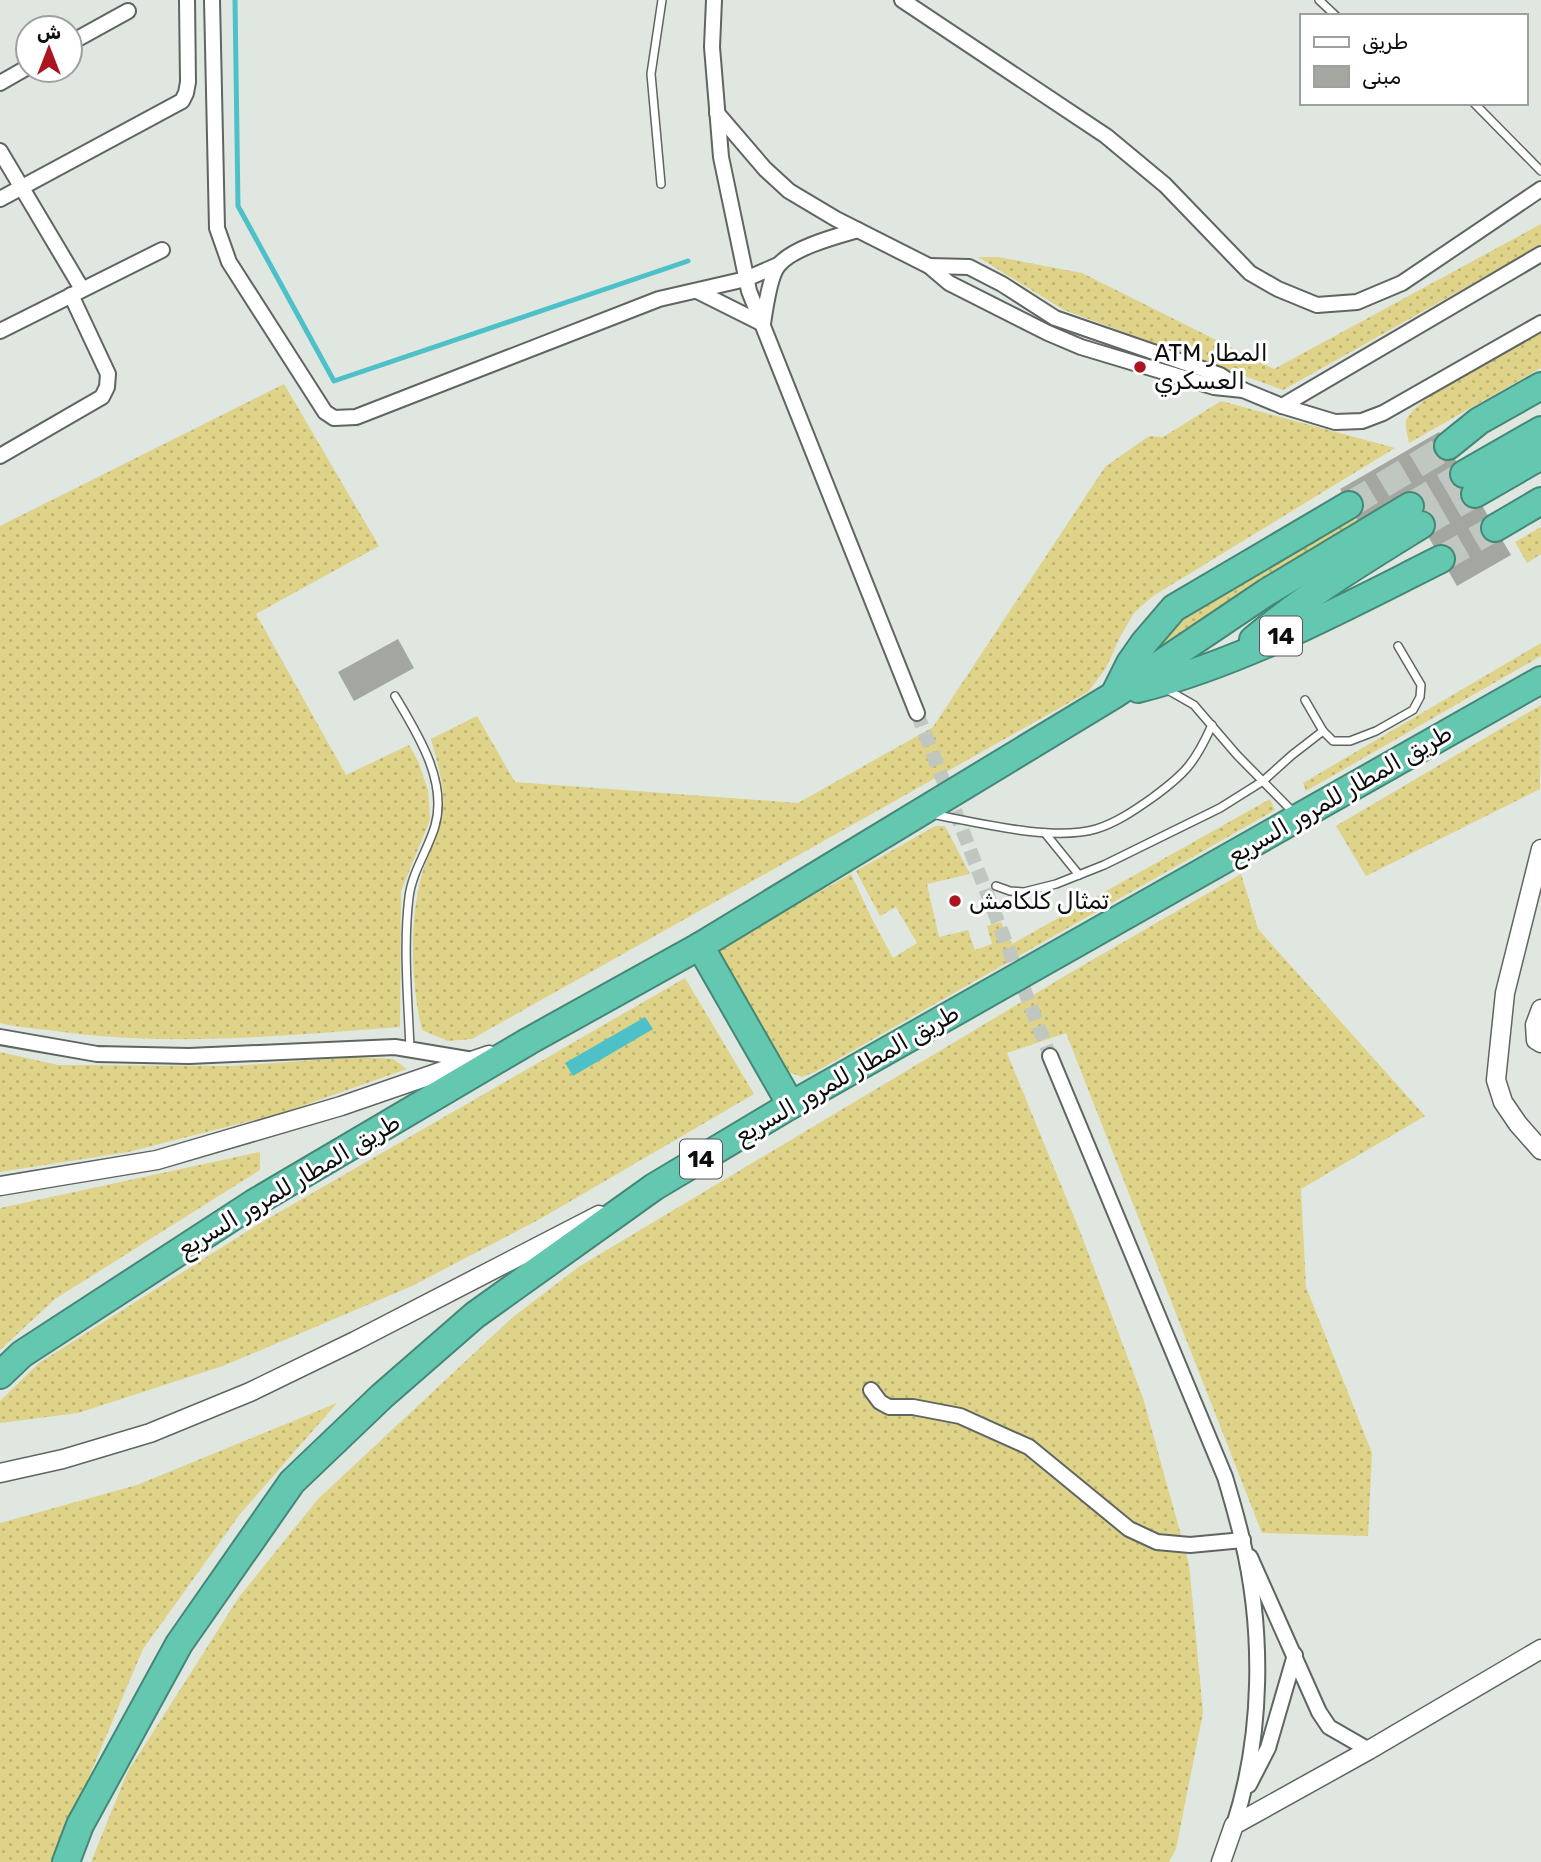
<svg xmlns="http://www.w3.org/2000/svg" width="1541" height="1862" font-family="Rubik,'Noto Naskh Arabic',sans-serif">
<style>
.grass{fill:url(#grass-dots)}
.water{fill:#4ec1c8}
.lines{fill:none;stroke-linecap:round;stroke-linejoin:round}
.stream{stroke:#4ec1c8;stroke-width:5}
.building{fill:#a4a7a0}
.minor-tunnel{stroke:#c0c7c1;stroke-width:14;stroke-dasharray:14 7;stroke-linecap:butt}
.motorway-tunnel{stroke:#c0c7c1;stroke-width:26;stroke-dasharray:26 13;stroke-linecap:butt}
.service-casing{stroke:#5f6560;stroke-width:10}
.minor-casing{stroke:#5f6560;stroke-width:18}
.tertiary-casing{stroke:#5f6560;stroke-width:21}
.motorway-casing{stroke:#458777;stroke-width:30}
.service{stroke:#fff;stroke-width:7}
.minor{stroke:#fff;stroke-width:14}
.tertiary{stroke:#fff;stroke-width:18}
.motorway{stroke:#63c8af;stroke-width:26}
.poi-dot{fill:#aa151f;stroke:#fff;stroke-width:2.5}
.labels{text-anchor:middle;stroke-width:6;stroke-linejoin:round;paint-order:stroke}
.shield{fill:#fff;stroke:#565756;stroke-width:2}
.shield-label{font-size:23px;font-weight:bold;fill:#0d0f0e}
.poi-label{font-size:24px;fill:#0d0f0e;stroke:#fff;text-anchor:start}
.street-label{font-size:24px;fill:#0d0f0e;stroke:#fff}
</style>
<defs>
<pattern id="grass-dots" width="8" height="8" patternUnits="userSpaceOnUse" patternTransform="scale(1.75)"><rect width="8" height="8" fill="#ded388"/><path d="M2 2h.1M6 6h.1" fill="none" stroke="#bdb474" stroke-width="1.8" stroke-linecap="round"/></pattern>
</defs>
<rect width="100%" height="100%" fill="#e0e7e1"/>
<g class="grass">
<polygon points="1541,224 1541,245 1283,390 1064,310 978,257 998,257 1082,273 1274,369"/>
<path d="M1541,333V368L1409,443C1408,437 1405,428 1406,422C1410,398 1516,346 1541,333Z"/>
<path d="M284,384L379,546L256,614L346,775L409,745L418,761L428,790L430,820L401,891L400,1027C288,1035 175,1047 63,1032C43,1029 20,1028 0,1023V526Z"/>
<path d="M1221,401L1395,448L1153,596L1134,613L1119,639L1106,668L1088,692L472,1039L448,1041L422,1030C411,985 409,920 422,874C426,859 434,844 439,829C449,799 439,768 431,739L477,716L515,782L798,803L933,727L1105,467L1149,436L1163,437Z"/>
<polygon points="1357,518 1361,526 1159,649 1156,647 1182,617"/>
<polygon points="1541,527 1541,554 1527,563 1515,542"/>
<polygon points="1541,643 1541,656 1306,791 1303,783"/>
<polygon points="1541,705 1540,789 1366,876 1336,826"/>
<polygon points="1270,799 1275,810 817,1071 802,1077 786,1071 718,958 720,948 851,874 873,921 893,958 917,943 896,907 880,916 856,871 935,826 945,826 970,874 927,884 939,937 968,930 975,950 992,944 987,926 1001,922 1012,944"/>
<polygon points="1241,874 1258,929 1425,1116 1301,1189 1306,1287 1372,1453 1368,1536 1262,1533 1066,1033 1007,1053 1081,1234 1143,1398 1189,1564 1203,1713 1176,1849 1169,1862 91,1862 127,1773 239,1597 318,1499 513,1317 580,1266 1080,967"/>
<polygon points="685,978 754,1094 540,1219 412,1286 223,1366 78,1413 0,1423 0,1401 39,1363 257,1225"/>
<polygon points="0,1052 58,1065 233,1066 356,1057 393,1059 407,1069 282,1113 128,1152 0,1172"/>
<polygon points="260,1152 260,1170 55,1299 0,1350 0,1208"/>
<polygon points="337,1403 240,1514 143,1649 53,1862 0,1862 0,1523 137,1485"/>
</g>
<polygon class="water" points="645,1017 653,1029 573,1076 565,1063"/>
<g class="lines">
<polyline class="stream" points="235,0 238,206 334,381 688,261"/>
</g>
<g class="building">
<polygon points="1439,432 1511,555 1457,586 1407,500 1361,526 1340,489"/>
<polygon points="398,639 414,668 354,701 338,672"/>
</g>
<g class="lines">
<polyline class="minor-tunnel" points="917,713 1050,1056"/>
<g class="motorway-tunnel">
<polyline points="1349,505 1448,446"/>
<polyline points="1410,506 1464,474"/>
<polyline points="1421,525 1475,494"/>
<polyline points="1441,559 1495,528"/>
</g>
<g class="service-casing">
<g id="service">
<polyline points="1319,0 1336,16"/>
<polyline points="1474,103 1541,171"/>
<polyline points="661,184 651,74 662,0"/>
<polyline points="1166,689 1194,705 1237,755 1295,814"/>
<path d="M395,696C417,733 448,781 435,826C428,850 412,872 409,897C403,945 408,1000 410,1048"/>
<polyline points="1305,700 1323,731 1333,741 1350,741 1376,731 1413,710 1420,697 1421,685 1398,646"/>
<path d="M931,814C976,822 1052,842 1096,829C1116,823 1135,810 1152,798C1185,774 1195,763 1212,725"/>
<polyline points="1045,833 1079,875"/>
<polyline points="996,886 1010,891 1024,892 1056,884 1104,865 1220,808 1263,781 1292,755 1323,731"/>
</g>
</g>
<g class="minor-casing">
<g id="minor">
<polyline points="212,0 217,228 229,262 325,412 334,418 356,417 659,299 746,279 778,265"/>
<polyline points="714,0 712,47 721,157 749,291 917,713"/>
<polyline points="902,0 1106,136 1165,185 1250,273 1278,289 1317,305 1357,302 1402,283 1541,189"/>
<polyline points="70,43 128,11"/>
<polyline points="0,83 28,67"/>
<polyline points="717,113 765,169 789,191 836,219 929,266 949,283 1048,333 1081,347 1214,387 1243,390"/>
<polyline points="0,151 82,289"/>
<polyline points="0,199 182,101 186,93 188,82 187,0"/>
<polyline points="929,266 969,267 1002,284 1055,318 1220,375 1243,390 1282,406 1335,422 1362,421 1383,413 1541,323"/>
<path d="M697,291L763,324C765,310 770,276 778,266C791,248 837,236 858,230"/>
<polyline points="0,331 162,250"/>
<polyline points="1282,406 1541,254"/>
<polyline points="0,456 102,397 107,387 108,374 71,295"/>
<polyline points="0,1037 97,1054 189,1056 395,1047 473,1060"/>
<path d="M1050,1056L1225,1477C1231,1497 1237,1518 1242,1539C1264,1630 1263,1735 1234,1825"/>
<polyline points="871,1390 880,1402 889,1407 913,1407 960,1416 1029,1447 1129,1529 1157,1542 1190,1545 1243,1540"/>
<polyline points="1250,1557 1319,1712 1329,1727 1369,1750"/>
<polyline points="1249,1785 1268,1748 1295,1655"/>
</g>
</g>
<g class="tertiary-casing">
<g id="tertiary">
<polyline points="1541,849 1505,993 1496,1080 1503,1102 1518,1124 1541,1150"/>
<polyline points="1541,1009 1535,1025 1536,1040 1541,1043"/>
<polyline points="0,1186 157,1160 341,1106 489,1055"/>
<polyline points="0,1473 63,1459 150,1433 250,1392 355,1341 599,1215"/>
<polyline points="1221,1862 1234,1825 1369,1750 1541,1649"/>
</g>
</g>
<g class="motorway-casing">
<g id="motorway">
<polyline points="1448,446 1479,421 1541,386"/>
<polyline points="1464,474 1541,430"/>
<polyline points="1475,494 1541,456"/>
<polyline points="1495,528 1541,501"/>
<path d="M1253,640C1305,596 1363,561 1421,525"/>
<path d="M1138,689C1244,662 1343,608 1441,559"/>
<polyline points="1115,693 1130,663 1144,643 1174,608 1349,505"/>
<polyline points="700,946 791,1105"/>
<polyline points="0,1375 22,1354 254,1203 529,1041 700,946 1114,695 1267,592 1410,506"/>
<polyline points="66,1862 80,1825 179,1644 292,1482 382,1396 475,1315 654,1187 791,1105 1541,680"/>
</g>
</g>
<use href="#service" class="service"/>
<use href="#minor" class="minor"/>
<use href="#tertiary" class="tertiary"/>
<use href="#motorway" class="motorway"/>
</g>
<g class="poi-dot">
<circle cx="1140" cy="367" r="7"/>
<circle cx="955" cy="901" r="7"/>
</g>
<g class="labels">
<g class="shield">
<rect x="1260" y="616.5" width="42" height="39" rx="5"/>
<rect x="680" y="1139.5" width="42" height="39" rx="5"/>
</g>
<g class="shield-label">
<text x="1281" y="644">14</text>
<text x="701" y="1167">14</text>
</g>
<g class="poi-label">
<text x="1154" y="361">ATM المطار<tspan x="1154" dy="28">العسكري</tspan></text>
<text x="969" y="909">تمثال كلكامش</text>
</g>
<g class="street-label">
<text transform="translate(1340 794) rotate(-30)" y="8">طريق المطار للمرور السريع</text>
<text transform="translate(847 1074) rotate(-30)" y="8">طريق المطار للمرور السريع</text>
<text transform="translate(289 1185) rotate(-31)" y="8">طريق المطار للمرور السريع</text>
</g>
</g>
<rect x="1300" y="14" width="228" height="91" fill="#ffffff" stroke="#9e9f9f" stroke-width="2"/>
<rect x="1314" y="37" width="35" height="10" fill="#ffffff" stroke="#9e9f9f" stroke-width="2"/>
<text x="1362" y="49" font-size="21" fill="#0d0f0e">طريق</text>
<rect x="1314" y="66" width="35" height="21" fill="#a4a7a0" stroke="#9e9f9f" stroke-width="2"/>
<text x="1362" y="84" font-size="21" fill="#0d0f0e">مبنى</text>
<g transform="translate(49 49)"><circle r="33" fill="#ffffff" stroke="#9e9f9f" stroke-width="2"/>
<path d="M0-5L12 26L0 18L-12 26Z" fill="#aa151f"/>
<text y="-10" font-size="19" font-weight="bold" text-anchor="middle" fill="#0d0f0e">ش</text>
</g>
</svg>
